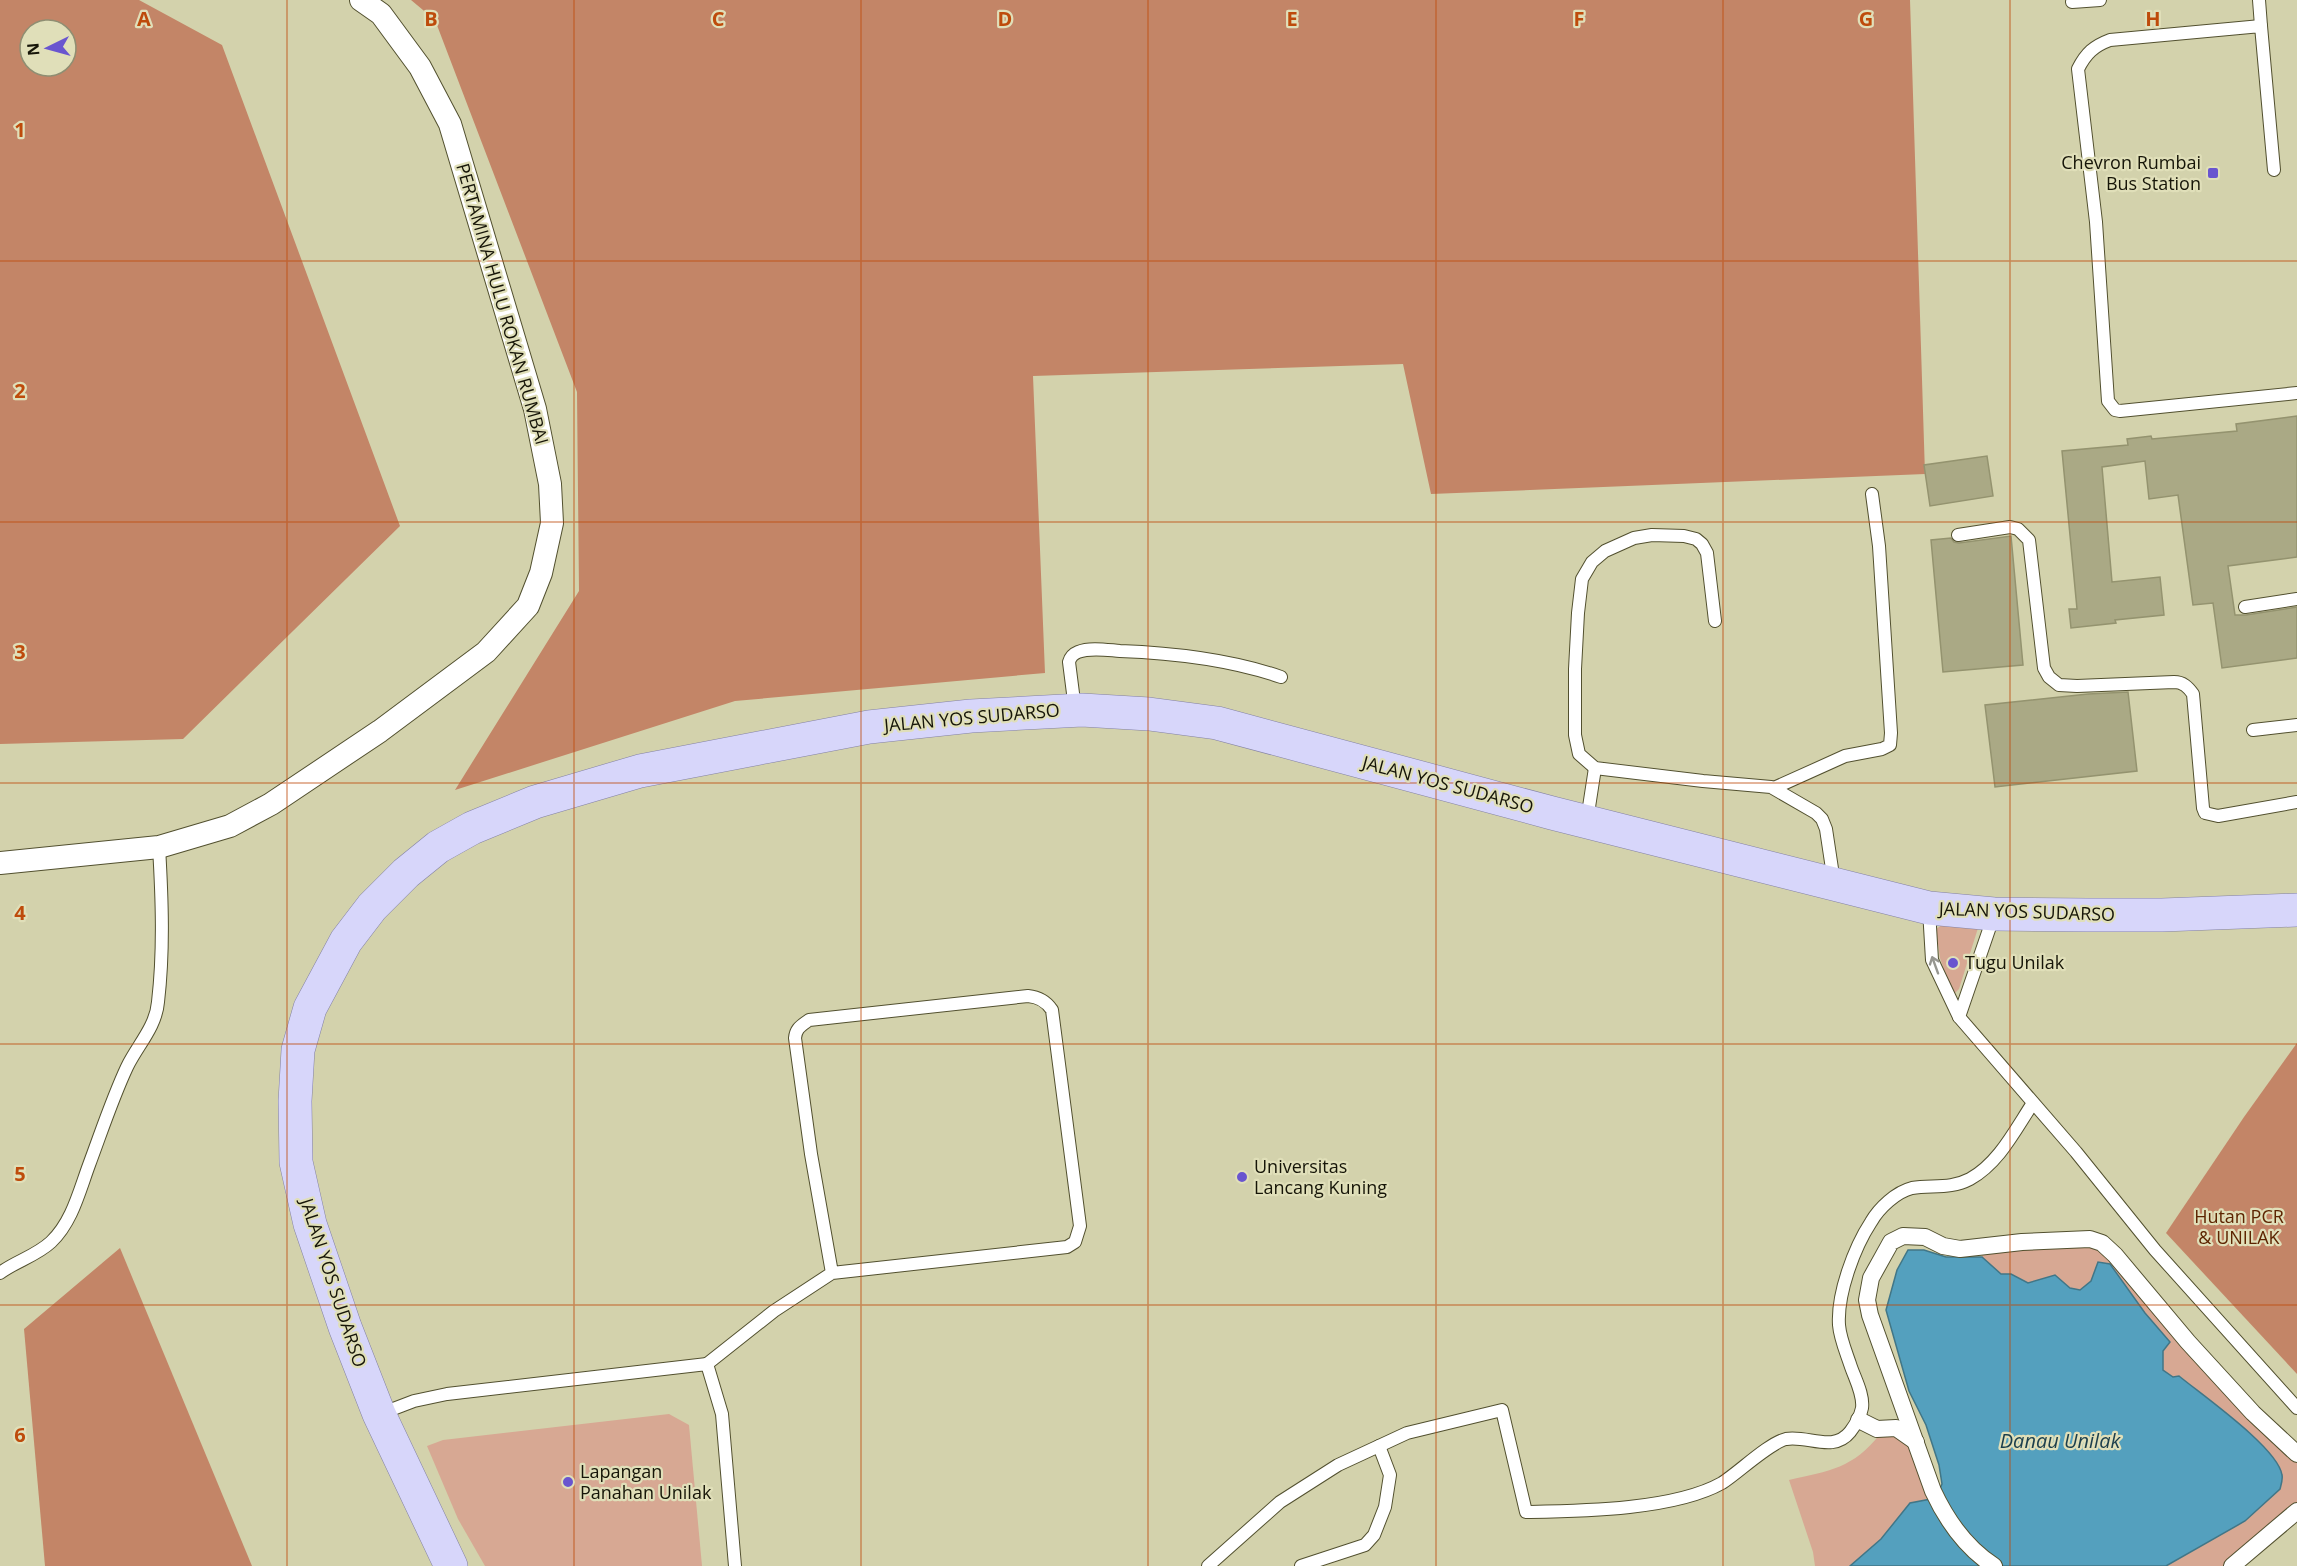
<svg xmlns="http://www.w3.org/2000/svg" width="2297" height="1566" font-family="'Open Sans',sans-serif">
<style>
.green{fill:#d7a893}
.forest{fill:#c38567;fill-rule:evenodd}
.water{fill:#54a0be;stroke:#417687;stroke-width:1.5}
.building{fill:#aaa985;stroke:#94936f;stroke-width:1.5}
.lines{fill:none;stroke-linecap:round;stroke-linejoin:round}
.service-casing{stroke:#52502f;stroke-width:14}
.pedestrian-casing{stroke:#52502f;stroke-width:18}
.minor-casing{stroke:#52502f;stroke-width:24}
.primary-casing{stroke:#8381a3;stroke-width:34}
.service{stroke:#fff;stroke-width:12}
.pedestrian{stroke:#fff;stroke-width:16}
.minor{stroke:#fff;stroke-width:22}
.primary{stroke:#d7d6fa;stroke-width:33}
.oneway{stroke:#969690}
.grid{fill:none;stroke:#be4b0b;stroke-width:1.5;stroke-opacity:0.55}
.poi-dot{fill:#6955cf;stroke:#e0dfb9;stroke-width:2}
.labels{text-anchor:middle;stroke-width:4.5;stroke-linejoin:round;paint-order:stroke}
.poi-label{font-size:18px;fill:#161508;stroke:#e0dfb9;text-anchor:start}
.street-label{font-size:18px;fill:#161508;stroke:#e0dfb9}
.park-label{font-size:18px;fill:#5d2401;stroke:#e0dfb9}
.water-label{font-size:20px;font-style:italic;fill:#1b3e4c;stroke:#e0dfb9}
.grid-label{font-size:20px;text-anchor:middle;font-weight:bold;fill:#be4b0b;stroke:#e0dfb9;stroke-width:4.5;stroke-linejoin:round;paint-order:stroke}
</style>
<rect width="100%" height="100%" fill="#d3d2ac"/>
<g class="green">
<polygon points="1942,925 1978,928 1959,989 1953,995 1940,958 1936,929"/>
<path d="M2087,1242L2108,1253L2297,1463V1507L2224,1566H2166L2245,1521L2280,1489C2281,1485 2282,1479 2282,1475C2278,1448 2202,1395 2180,1376L2173,1377L2163,1370V1351L2170,1342L2145,1313L2110,1264L2098,1263L2091,1281L2080,1290L2070,1288L2055,1275L2028,1283L2011,1274H2001L1982,1257V1253Z"/>
<polygon points="669,1414 689,1425 702,1566 485,1566 458,1519 427,1446 443,1440"/>
<path d="M1880,1434H1892L1910,1440L1930,1499L1910,1503L1881,1539L1850,1566H1815L1813,1552L1789,1480C1829,1471 1854,1468 1880,1434Z"/>
</g>
<g class="forest">
<path d="M0,0H139L222,45L400,526L183,739L0,744ZM30,30H66V66H30Z"/>
<polygon points="411,0 1910,0 1925,474 1431,494 1403,364 1033,376 1045,673 735,701 455,790 579,591 577,392 435,20"/>
<polygon points="2297,1043 2297,1374 2166,1233 2244,1117"/>
<polygon points="120,1248 252,1566 45,1566 24,1329"/>
</g>
<path class="water" d="M1908,1250H1924L1946,1257H1982L2001,1274H2011L2028,1283L2055,1275L2070,1288L2080,1290L2091,1281L2098,1262L2110,1264L2145,1313L2170,1342L2163,1351V1370L2173,1377L2179,1376C2202,1395 2278,1448 2282,1475C2283,1479 2281,1485 2280,1489L2245,1521L2166,1566H1850L1881,1539L1910,1503L1936,1498L1942,1484L1939,1465L1926,1425L1909,1391L1886,1310L1897,1270Z"/>
<g class="building">
<polygon points="2297,416 2297,557 2228,566 2235,615 2246,615 2297,607 2297,658 2222,668 2213,603 2193,605 2178,495 2149,499 2145,461 2102,467 2112,582 2160,577 2164,615 2115,620 2116,623 2071,628 2069,609 2077,609 2062,451 2128,445 2127,439 2151,436 2152,439 2237,431 2236,424"/>
<polygon points="1987,456 1993,496 1930,506 1924,465"/>
<polygon points="2011,536 2023,665 1943,672 1931,540 1951,538 1954,542 1959,543"/>
<polygon points="2128,692 2137,771 1995,787 1985,705 2088,694"/>
</g>
<g class="lines">
<g class="service-casing">
<g id="service">
<polyline points="2259,0 2261,26"/>
<polyline points="2072,2 2100,0"/>
<path d="M2274,170L2261,26L2110,40C2094,46 2086,53 2078,69L2096,222L2108,401L2115,410L2120,411L2297,393"/>
<path d="M1958,535L2010,527L2018,529L2029,540L2044,668L2049,677L2059,685L2077,686L2174,682C2183,682 2188,687 2193,694L2203,808L2205,813L2218,816L2297,802"/>
<polyline points="2245,607 2297,599"/>
<polyline points="1715,621 1707,553 1702,544 1696,539 1684,536 1652,535 1634,538 1605,551 1592,562 1582,579 1578,613 1575,669 1575,735 1579,754 1595,768 1703,781 1771,787 1816,813 1822,819 1826,829 1834,882"/>
<path d="M1075,709L1069,662C1070,658 1073,654 1078,652C1090,647 1107,650 1120,651C1174,653 1229,659 1281,677"/>
<polyline points="2253,730 2297,725"/>
<polyline points="1774,788 1845,756 1882,749 1890,745 1891,733 1879,546 1872,494"/>
<polyline points="1587,820 1595,768"/>
<polyline points="1929,910 1932,960 1959,1017 2076,1152 2155,1250 2297,1408"/>
<polyline points="1959,1017 1994,915"/>
<path d="M0,1273C16,1261 36,1256 51,1242C72,1222 79,1192 89,1165C101,1133 112,1099 127,1067C137,1046 156,1027 158,1002C164,951 162,898 159,847"/>
<path d="M707,1364L774,1311L832,1273L1067,1247L1075,1242L1080,1226L1052,1010C1046,1001 1039,997 1028,996L809,1020C801,1026 796,1028 795,1038L811,1154L832,1273"/>
<polyline points="380,1414 414,1401 447,1394 707,1364 722,1414 735,1566"/>
<path d="M1208,1566L1280,1502L1338,1465L1407,1433L1502,1410L1526,1512C1581,1511 1674,1510 1722,1483C1738,1473 1769,1443 1786,1439C1808,1435 1833,1453 1850,1432C1856,1424 1860,1418 1862,1408C1864,1394 1854,1377 1850,1364C1846,1352 1840,1338 1839,1325C1837,1294 1854,1248 1871,1222C1879,1208 1896,1192 1912,1188C1933,1185 1951,1189 1970,1179C1999,1163 2015,1130 2033,1103"/>
<polyline points="1301,1566 1365,1545 1374,1535 1385,1507 1390,1475 1379,1446"/>
</g>
</g>
<g class="pedestrian-casing">
<g id="pedestrian">
<polyline points="1859,1420 1877,1429 1896,1428 1916,1442"/>
<path d="M1994,1566C1966,1548 1947,1521 1933,1491L1870,1315L1867,1300L1871,1278L1891,1242L1903,1236L1925,1237L1943,1246L1960,1249L2022,1242L2090,1239L2102,1243L2115,1255L2188,1342L2253,1413L2297,1454"/>
<polyline points="2232,1566 2297,1511"/>
</g>
</g>
<g class="minor-casing">
<polyline id="minor" points="0,863 159,847 230,826 271,804 380,731 486,652 528,606 541,573 552,523 550,484 535,409 450,124 420,67 381,14 361,0"/>
</g>
<g class="primary-casing">
<polyline id="primary" points="451,1566 379,1414 345,1327 310,1224 296,1162 295,1101 298,1050 310,1008 346,941 372,907 406,873 438,847 472,828 535,802 640,771 869,727 971,716 1082,710 1149,714 1217,723 1552,813 1929,908 1994,914 2088,915 2162,915 2297,910"/>
</g>
<use href="#service" class="service"/>
<use href="#pedestrian" class="pedestrian"/>
<use href="#minor" class="minor"/>
<use href="#primary" class="primary"/>
</g>
<defs><path id="oneway-shaft" d="M-6 0H5M1.5-3L5.5 0L1.5 3" fill="none" stroke-width="1.6" stroke-linecap="round" stroke-linejoin="round" transform="scale(1.5)"/></defs>
<use class="oneway" href="#oneway-shaft" transform="translate(1935 965) rotate(-110)"/>
<path class="grid" d="M287,0V1566M574,0V1566M861,0V1566M1148,0V1566M1436,0V1566M1723,0V1566M2010,0V1566M0,261H2297M0,522H2297M0,783H2297M0,1044H2297M0,1305H2297"/>
<g class="poi-dot">
<rect x="2207" y="167" width="12" height="12" rx="3"/>
<circle cx="1953" cy="963" r="6"/>
<circle cx="1242" cy="1177" r="6"/>
<circle cx="568" cy="1482" r="6"/>
</g>
<g class="labels">
<g class="poi-label">
<text x="2201" y="169" text-anchor="end">Chevron Rumbai<tspan x="2201" dy="21">Bus Station</tspan></text>
<text x="1965" y="969">Tugu Unilak</text>
<text x="1254" y="1173">Universitas<tspan x="1254" dy="21">Lancang Kuning</tspan></text>
<text x="580" y="1478">Lapangan<tspan x="580" dy="21">Panahan Unilak</tspan></text>
</g>
<g class="street-label">
<text transform="translate(502 304) rotate(74)" y="6">PERTAMINA HULU ROKAN RUMBAI</text>
<text transform="translate(972 718) rotate(-5)" y="6">JALAN YOS SUDARSO</text>
<text transform="translate(1448 785) rotate(15)" y="6">JALAN YOS SUDARSO</text>
<text transform="translate(2027 912) rotate(2)" y="6">JALAN YOS SUDARSO</text>
<text transform="translate(333 1283) rotate(72)" y="6">JALAN YOS SUDARSO</text>
</g>
<g class="park-label">
<text x="2239" y="1223">Hutan PCR<tspan x="2239" dy="21">&amp; UNILAK</tspan></text>
</g>
<g class="water-label">
<text x="2060" y="1448">Danau Unilak</text>
</g>
</g>
<g class="grid-label">
<text x="144" y="26">A</text>
<text x="431" y="26">B</text>
<text x="718" y="26">C</text>
<text x="1005" y="26">D</text>
<text x="1292" y="26">E</text>
<text x="1579" y="26">F</text>
<text x="1866" y="26">G</text>
<text x="2153" y="26">H</text>
<text x="20" y="137">1</text>
<text x="20" y="398">2</text>
<text x="20" y="659">3</text>
<text x="20" y="920">4</text>
<text x="20" y="1181">5</text>
<text x="20" y="1442">6</text>
</g>
<g transform="translate(48 48) rotate(265)"><circle r="28" fill="#e0dfb9" stroke="#8f8e72" stroke-width="1.5"/>
<path d="M0-4.5L10 22L0 15L-10 22Z" fill="#6955cf"/>
<text y="-9" font-size="16" font-weight="bold" text-anchor="middle" fill="#161508">N</text>
</g>
</svg>
